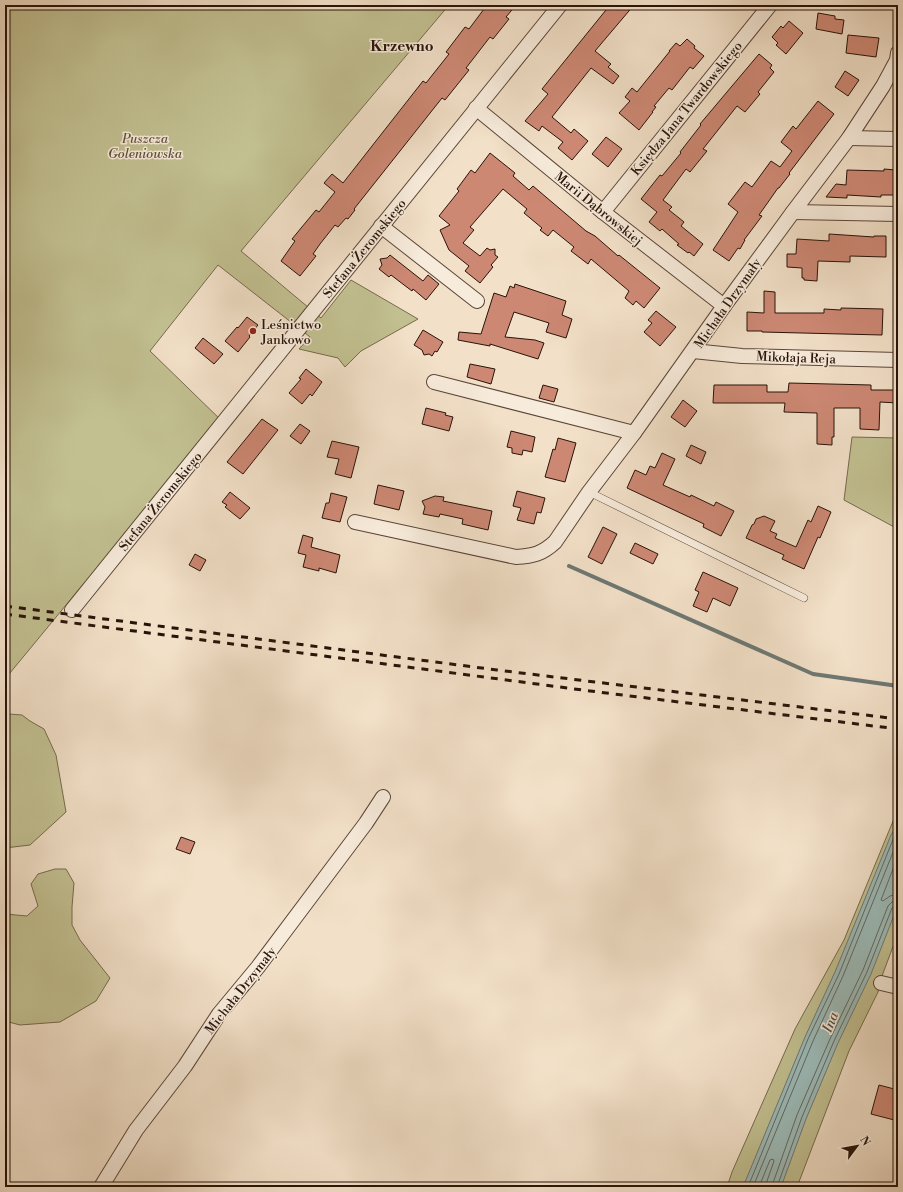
<svg xmlns="http://www.w3.org/2000/svg" width="903" height="1192" font-family="'Libre Bodoni',serif">
<style>
.green{fill:#c2c091;stroke:#766a4d}
.water{fill:#9cbcba;stroke:#6e7873}
.lines{fill:none;stroke-linecap:round;stroke-linejoin:round}
.shore{stroke:#626862;stroke-width:1}
.stream{stroke:#6e7873;stroke-width:4}
.building{fill:#cd8874;stroke:#291309}
.service-casing{stroke:#5b4639;stroke-width:8}
.minor-casing{stroke:#5b4639;stroke-width:16}
.service{stroke:#f7ebdb;stroke-width:7}
.minor{stroke:#f7ebdb;stroke-width:14}
.rail{stroke:#291309;stroke-width:3;stroke-dasharray:7 7;stroke-linecap:butt}
.poi-dot{fill:#8f2418;stroke:#f7ebdb;stroke-width:1.5}
.labels{text-anchor:middle;stroke-width:3;stroke-linejoin:round;paint-order:stroke}
.street-label{font-size:13px;fill:#291309;stroke:#f7ebdb}
.park-label{font-size:13px;font-style:italic;fill:#5f5039;stroke:#f7ebdb}
.poi-label{font-size:13px;fill:#291309;stroke:#f7ebdb;text-anchor:start}
.water-label{font-size:14px;font-style:italic;fill:#514e47;stroke:#f7ebdb}
.quarter-label{font-size:15px;font-weight:bold;fill:#291309;stroke:#f7ebdb}
</style>
<rect width="100%" height="100%" fill="#f2e0c8"/>
<filter id="stains"><feTurbulence type="fractalNoise" baseFrequency=".005" numOctaves="4"/><feColorMatrix values="0 0 0 0 .2 0 0 0 0 .09 0 0 0 0 .02 0 0 0 .5 -.17"/></filter>
<radialGradient id="worn" r=".72"><stop offset=".6" stop-color="#630" stop-opacity="0"/><stop offset="1" stop-color="#630" stop-opacity=".3"/></radialGradient>
<g class="green">
<polygon points="5,5 449,5 241,251 321,318 351,280 418,319 361,351 345,367 338,358 299,349 310,337 218,265 150,351 226,425 99,587 85,582 5,679"/>
<polygon points="852,437 898,438 898,529 844,500"/>
<polygon points="9,714 22,715 30,721 44,729 56,755 66,812 30,845 5,848 5,718"/>
<polygon points="898,809 898,933 882,976 878,992 849,1051 797,1187 727,1187 732,1172 795,1029 844,940"/>
<polygon points="55,869 66,869 74,883 72,907 72,925 80,940 110,978 96,1001 60,1022 20,1025 5,1021 5,914 27,916 38,906 31,884 38,874"/>
</g>
<polygon class="water" points="898,823 898,905 871,974 838,1043 806,1119 781,1187 743,1187 805,1037 835,972 891,835"/>
<g class="lines">
<g class="shore">
<polyline points="898,856 881,900 883,901 890,896 898,894"/>
<polyline points="748,1187 808,1039 839,974 894,837 898,830"/>
<polyline points="753,1187 813,1041 843,976 898,840"/>
<polyline points="759,1187 770,1160 773,1159 774,1161 767,1181 766,1187"/>
<polyline points="772,1187 773,1183 797,1115 830,1039 863,970 888,906 892,902 898,900"/>
<polyline points="777,1187 802,1117 834,1041 867,972 892,908 895,906 898,905"/>
</g>
<polyline class="stream" points="569,566 813,674 898,686"/>
</g>
<g class="building">
<polygon points="487,5 516,5 506,17 509,19 493,39 490,37 473,59 466,68 469,70 445,100 442,98 354,209 355,210 348,219 346,218 338,227 335,225 320,244 313,254 316,256 300,276 281,261 295,241 292,239 316,210 319,212 335,192 324,183 332,174 343,183 423,81 426,83 449,54 446,52 465,27 469,29"/>
<polygon points="610,5 634,5 595,51 611,64 608,67 619,76 613,84 591,68 552,117 571,133 574,129 588,141 572,160 558,148 563,142 542,126 539,131 525,121 548,94 542,89"/>
<polygon points="818,13 835,16 835,19 844,20 842,34 816,29"/>
<polygon points="789,21 803,33 786,54 776,45 778,43 772,37 781,26 783,28"/>
<polygon points="848,35 879,38 876,57 846,53"/>
<polygon points="687,39 695,46 694,48 704,56 693,69 690,67 672,90 669,88 654,106 656,107 652,112 653,112 639,130 619,113 630,101 625,97 632,88 637,92 670,51 669,51 676,43 680,46"/>
<polygon points="759,54 772,65 770,68 774,72 758,92 760,94 745,112 737,106 703,149 707,151 690,172 686,169 663,200 672,207 669,210 684,222 681,226 703,244 694,256 689,252 688,253 677,245 679,244 662,229 660,231 649,222 657,212 641,199 660,175 662,176 681,153 680,152 701,125 700,124"/>
<polygon points="845,71 859,80 848,96 835,87"/>
<polygon points="818,101 834,114 789,173 790,174 779,188 778,188 759,215 762,216 744,240 745,240 740,249 738,248 729,261 713,250 738,212 728,204 745,182 752,187 771,161 780,167 792,151 781,142 793,126 796,129"/>
<polygon points="606,137 622,149 608,167 592,154"/>
<polygon points="490,153 515,173 513,176 529,190 533,186 586,231 595,236 618,256 619,255 660,288 644,308 636,301 633,305 625,298 629,291 591,259 588,264 571,251 574,247 553,230 548,236 540,230 542,228 524,213 527,209 503,189 470,227 474,230 463,243 480,256 487,248 490,250 495,249 495,255 498,257 491,265 493,267 480,283 465,271 469,266 449,250 440,230 450,225 439,216 459,191 457,189 471,170 475,173"/>
<polygon points="884,169 896,170 896,174 898,174 898,195 881,195 881,197 847,195 847,198 826,197 836,184 846,185 847,170 884,171"/>
<polygon points="829,234 874,237 874,236 886,236 886,257 850,256 850,262 818,261 817,281 804,280 804,278 802,278 802,268 787,267 787,254 796,254 797,239 829,241"/>
<polygon points="390,255 423,281 428,275 439,284 426,300 413,289 412,291 391,275 389,277 379,269 382,265 380,259 387,258"/>
<polygon points="515,284 566,301 562,315 572,319 566,338 546,332 549,323 514,312 505,337 535,340 544,343 538,359 490,344 490,346 458,340 459,332 481,334 494,293 506,297 510,286 514,288"/>
<polygon points="764,291 775,292 775,313 824,313 824,309 841,310 841,308 883,309 882,335 762,332 762,331 747,331 747,312 764,313"/>
<polygon points="656,311 676,327 660,346 644,332 652,323 648,320"/>
<polygon points="247,317 258,325 249,336 250,337 238,352 225,341 237,327 238,328"/>
<polygon points="423,330 443,342 437,352 435,351 432,356 429,354 424,355 422,350 414,345"/>
<polygon points="203,338 223,354 214,364 195,348"/>
<polygon points="470,364 495,369 491,384 467,377"/>
<polygon points="306,369 322,382 312,396 310,394 302,404 289,393 301,379 299,378"/>
<polygon points="789,383 871,385 871,390 898,390 898,403 880,402 879,430 860,429 860,408 834,408 834,437 832,437 832,445 817,444 817,413 784,412 785,403 713,403 714,385 767,385 767,392 788,392"/>
<polygon points="543,385 558,389 554,402 539,398"/>
<polygon points="683,400 697,411 685,427 671,417"/>
<polygon points="426,408 446,413 445,415 453,417 449,431 422,424"/>
<polygon points="262,419 278,430 243,474 227,462"/>
<polygon points="300,424 310,431 301,444 290,436"/>
<polygon points="511,431 535,437 532,452 523,450 522,455 512,453 512,448 507,447"/>
<polygon points="558,438 576,443 565,482 545,477 553,449 555,450"/>
<polygon points="332,441 359,447 351,478 335,474 339,459 327,457"/>
<polygon points="691,445 706,452 701,464 686,456"/>
<polygon points="662,453 675,459 663,485 690,497 691,495 714,506 716,502 734,511 721,536 703,527 704,524 627,488 635,470 646,475 650,466 655,468"/>
<polygon points="378,485 404,491 399,510 374,504"/>
<polygon points="517,491 545,498 541,513 537,512 534,524 517,520 521,508 513,506"/>
<polygon points="230,492 250,508 240,519 225,507 227,505 222,502"/>
<polygon points="331,493 347,497 340,522 322,518 326,503 329,503"/>
<polygon points="435,496 444,497 443,501 492,511 488,530 462,524 463,519 440,514 439,517 423,514 425,507 422,501"/>
<polygon points="818,506 831,512 820,538 818,537 804,569 782,559 784,555 746,538 752,525 754,524 756,519 764,516 775,521 770,531 777,534 775,538 796,547 808,520 811,522"/>
<polygon points="603,527 617,534 602,564 588,557"/>
<polygon points="303,535 313,538 311,547 340,555 336,573 319,568 319,571 303,567 306,555 298,553"/>
<polygon points="635,543 658,554 653,564 630,553"/>
<polygon points="195,554 206,560 200,571 189,565"/>
<polygon points="703,572 738,588 730,606 713,598 707,612 693,606 699,592 695,590"/>
<polygon points="181,837 195,842 190,854 176,849"/>
<polygon points="879,1085 898,1090 898,1121 871,1114"/>
</g>
<g class="lines">
<g class="service-casing">
<polyline id="service" points="589,492 804,598"/>
</g>
<g class="minor-casing">
<g id="minor">
<polyline points="476,108 603,212 724,306"/>
<polyline points="849,138 898,139"/>
<polyline points="603,212 770,5"/>
<polyline points="793,212 898,214"/>
<polyline points="381,226 477,301"/>
<polyline points="693,351 742,356 898,360"/>
<polyline points="434,382 634,433"/>
<path d="M355,522L516,557C533,556 542,554 555,542L589,492L634,433L724,306L793,212L849,138L883,86L897,60L898,53"/>
<polyline points="72,610 560,5"/>
<polyline points="881,983 898,987"/>
<polyline points="101,1187 136,1130 185,1066 219,1014 258,967 366,823 383,797"/>
</g>
</g>
<use href="#service" class="service"/>
<use href="#minor" class="minor"/>
<g class="rail">
<polyline points="5,606 497,670 898,719"/>
<polyline points="5,614 590,691 898,729"/>
</g>
</g>
<circle class="poi-dot" cx="253" cy="331" r="4"/>
<g class="labels">
<g class="street-label">
<text transform="translate(686 108) rotate(-51)" y="5">Księdza Jana Twardowskiego</text>
<text transform="translate(599 208) rotate(39)" y="5">Marii Dąbrowskiej</text>
<text transform="translate(364 248) rotate(-51)" y="5">Stefana Żeromskiego</text>
<text transform="translate(727 303) rotate(-55)" y="5">Michała Drzymały</text>
<text transform="translate(796 357) rotate(2)" y="5">Mikołaja Reja</text>
<text transform="translate(160 501) rotate(-51)" y="5">Stefana Żeromskiego</text>
<text transform="translate(240 990) rotate(-52)" y="5">Michała Drzymały</text>
</g>
<g class="park-label">
<text x="145" y="143">Puszcza<tspan x="145" dy="15">Goleniowska</tspan></text>
</g>
<g class="poi-label">
<text x="261" y="329">Leśnictwo<tspan x="261" dy="15">Jankowo</tspan></text>
</g>
<g class="water-label">
<text transform="translate(830 1022) rotate(-68)" y="5">Ina</text>
</g>
<g class="quarter-label">
<text x="402" y="51">Krzewno</text>
</g>
</g>
<rect width="903" height="1192" fill="none" stroke="#f2e0c8" stroke-width="20"/>
<rect x="6" y="6" width="891" height="1180" fill="none" stroke="#291309" stroke-width="2"/>
<rect x="10" y="10" width="883" height="1172" fill="none" stroke="#291309"/>
<g transform="translate(857 1146) rotate(58)" stroke="#f7ebdb" stroke-width="3" paint-order="stroke">
<path d="M0-3L7 15L0 10L-7 15Z" fill="#291309"/>
<text y="-6" font-size="11" font-weight="bold" text-anchor="middle" fill="#291309">N</text>
</g>
<rect width="100%" height="100%" filter="url(#stains)"/>
<rect width="100%" height="100%" fill="url(#worn)"/>
</svg>
